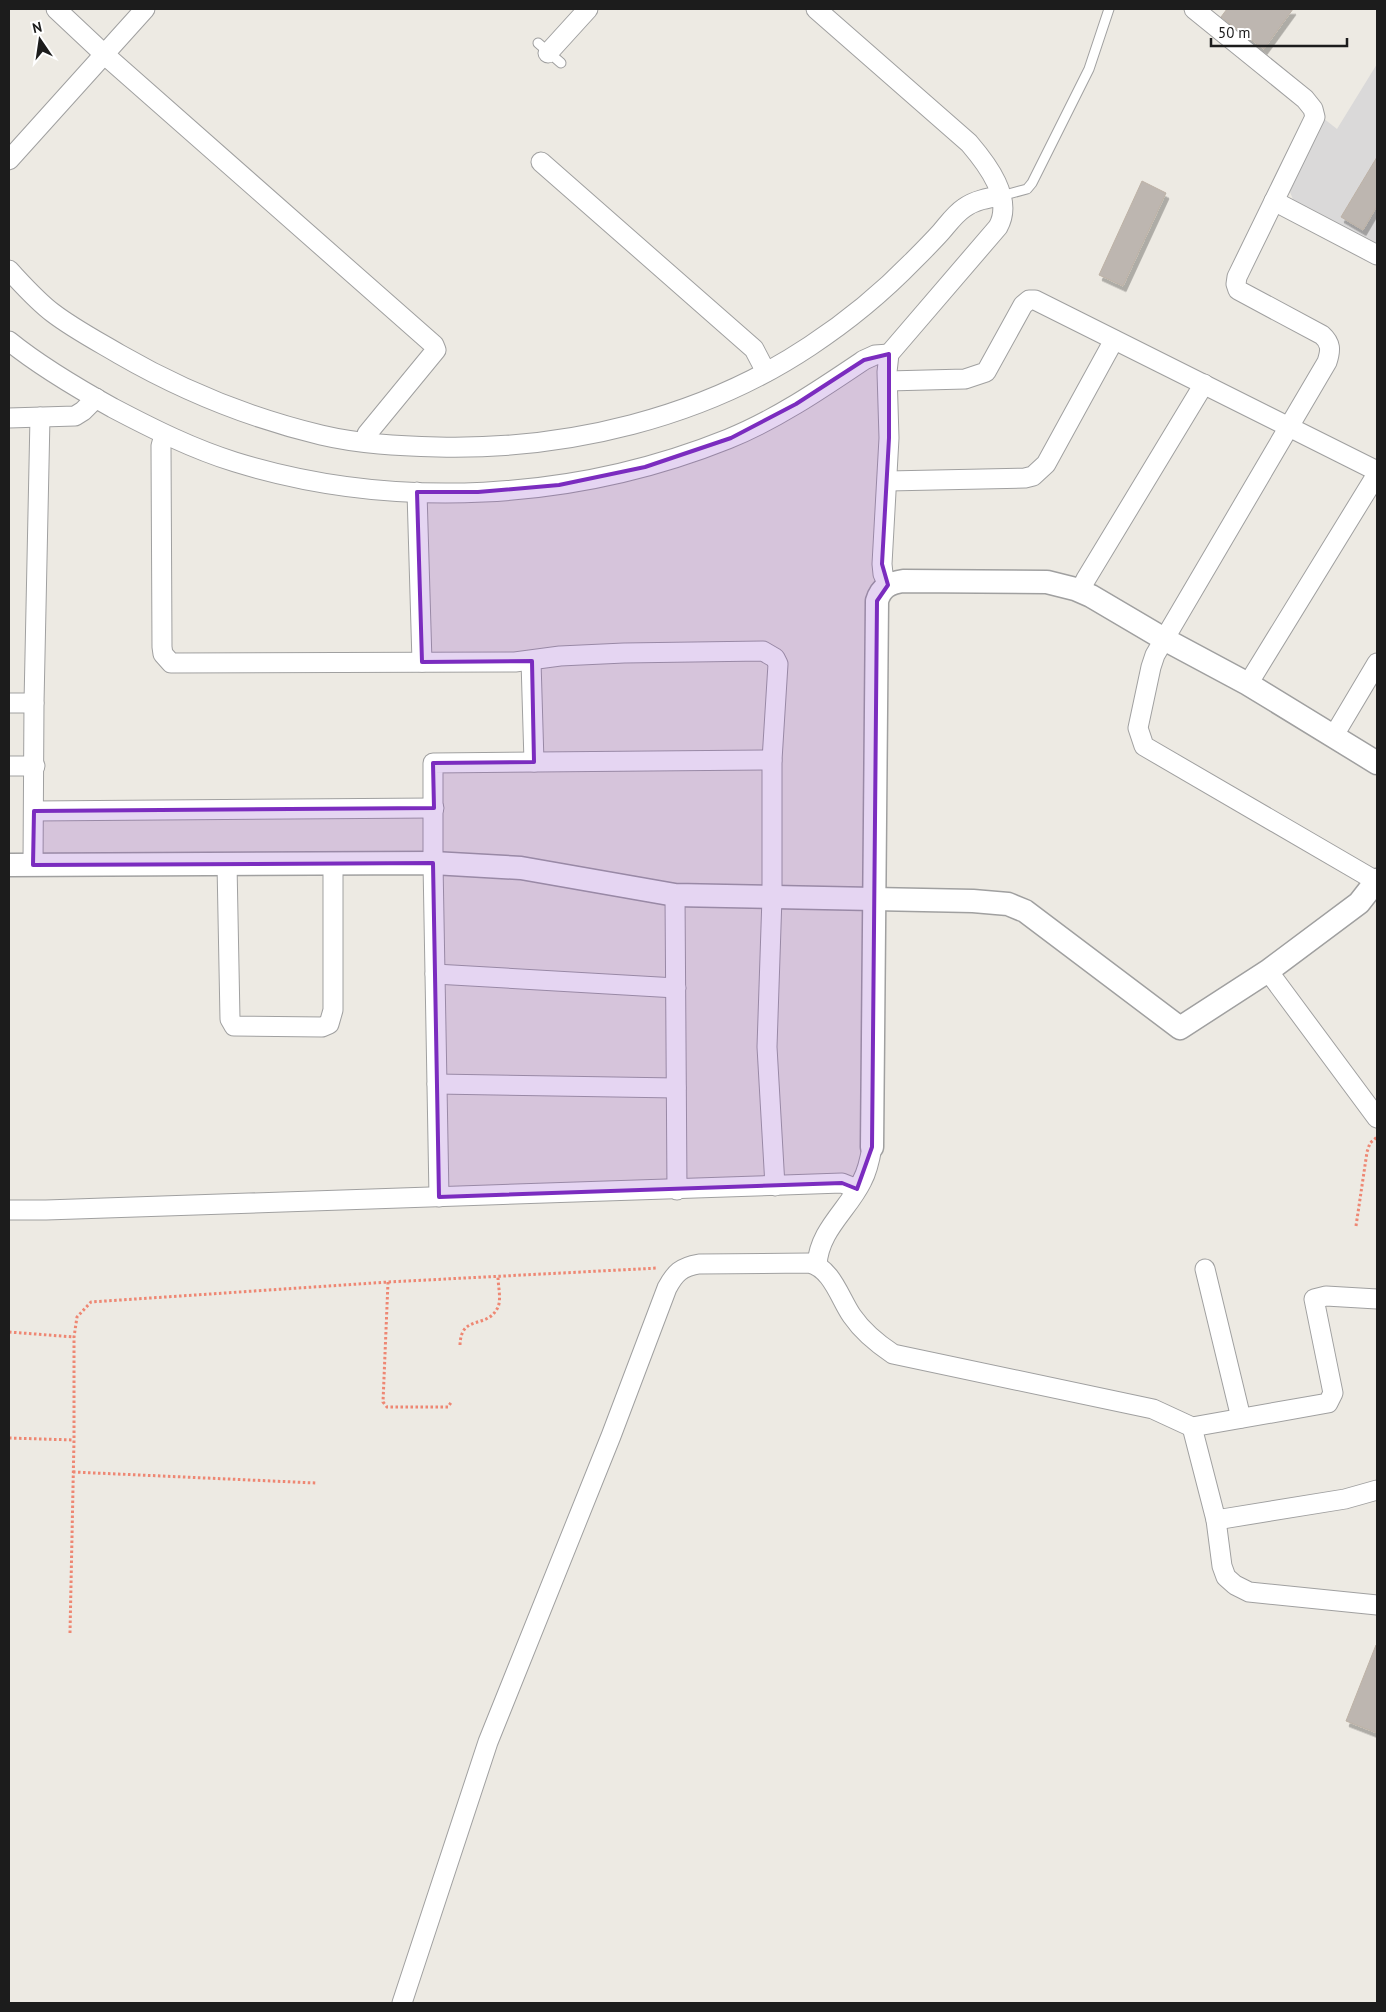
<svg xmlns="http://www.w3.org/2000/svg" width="1386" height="2012" font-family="'PT Sans',sans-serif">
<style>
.residential{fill:#dad9d9}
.building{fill:#bdb6b0;stroke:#bdb2a6;filter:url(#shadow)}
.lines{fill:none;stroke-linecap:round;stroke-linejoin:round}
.service-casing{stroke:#a0a0a0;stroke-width:11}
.minor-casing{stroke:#a0a0a0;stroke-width:21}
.tertiary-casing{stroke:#a0a0a0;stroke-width:25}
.path{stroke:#ee8773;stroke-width:3;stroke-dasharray:2.5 2.5;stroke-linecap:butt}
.service{stroke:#fff;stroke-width:9}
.minor{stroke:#fff;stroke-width:19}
.tertiary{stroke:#fff;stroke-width:22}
.marked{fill:#7b2cbf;fill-opacity:0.2;stroke:#7b2cbf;stroke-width:4;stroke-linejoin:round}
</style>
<defs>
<filter id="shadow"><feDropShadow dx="3" dy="5.5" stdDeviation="0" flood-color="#0004"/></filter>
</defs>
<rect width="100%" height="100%" fill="#edeae3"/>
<polygon class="residential" points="1377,64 1377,247 1294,202 1290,192 1323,118 1337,129"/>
<g class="building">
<polygon points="1227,9 1293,9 1264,49 1221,17"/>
<polygon points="1377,157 1377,206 1363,230 1341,217"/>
<polygon points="1142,181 1166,193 1123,286 1099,275"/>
<polygon points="1376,1645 1377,1645 1377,1733 1346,1721"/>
</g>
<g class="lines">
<g class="service-casing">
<g id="service">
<polyline points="538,43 561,63"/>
<polyline points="1001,196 1027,189 1032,183 1089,69 1109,9"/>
</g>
</g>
<g class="minor-casing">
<g id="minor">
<polyline points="56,9 105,55 434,345 436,350 367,434 366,442"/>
<path d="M816,9L969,143C987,164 1014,199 998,227L889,354L887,372L889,438L882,564L883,574L888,585"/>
<path d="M1194,9L1305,99L1313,109L1315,117L1237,277L1236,284L1238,290L1322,335C1331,343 1331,350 1327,362L1155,655L1151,667L1138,728L1144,746L1376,881"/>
<polyline points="548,53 588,9"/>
<polyline points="9,160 145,9"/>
<polyline points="541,162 754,349 766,372"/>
<polyline points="1274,201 1377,255"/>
<path d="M9,270C23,285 37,301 53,313C74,329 97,341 119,354C183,391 250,418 321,435C359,444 399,446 438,447C567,450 702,418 810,346C848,321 883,292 914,260C923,251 932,242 941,232C948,224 955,214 964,208C975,200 988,198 1001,196"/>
<path d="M9,341C41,367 77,388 113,408C153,429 193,449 235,462C395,511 574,501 728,439C777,419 821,389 864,360L875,355L889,354"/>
<polyline points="888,381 965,379 986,372 1023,305 1029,300 1035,300 1377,471"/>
<polyline points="9,418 75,416 83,411 96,398"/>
<polyline points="164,435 161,446 162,647 163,654 171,663 515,662 560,656 624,653 763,651 775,658 778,664 772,760 772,897 767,1047 775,1186"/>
<polyline points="888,481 1025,478 1033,476 1046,464 1114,340"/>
<polyline points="417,492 422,662"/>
<polyline points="1080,591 1086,579 1204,384"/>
<polyline points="531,661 534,762"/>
<polyline points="1248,684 1377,474"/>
<polyline points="9,703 34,703"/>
<polyline points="1333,737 1377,663"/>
<polyline points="9,766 35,766"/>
<polyline points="34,811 434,808"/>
<polyline points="227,864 230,1019 234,1026 322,1027 329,1024 333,1010 333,864"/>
<polyline points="33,865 34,703 40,417"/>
<polyline points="675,895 677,1190"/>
<polyline points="1268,971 1377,1118"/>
<polyline points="435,974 676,988"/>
<polyline points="437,1084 676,1088"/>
<polyline points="439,1197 433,863 433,763 772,760"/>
<polyline points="9,1210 46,1210 842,1183 857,1189"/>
<path d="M817,1265C819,1230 848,1210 862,1181C868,1170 870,1159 872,1147"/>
<polyline points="1205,1269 1241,1418"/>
<polyline points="1192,1427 1216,1520 1222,1566 1226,1577 1235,1585 1249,1592 1377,1605"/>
<polyline points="1216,1520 1345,1499 1377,1490"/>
<path d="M402,2003L488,1742L611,1436L667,1288C675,1273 681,1267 699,1264L809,1263C832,1268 840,1299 852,1316C863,1332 878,1344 893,1354L1153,1409L1192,1427L1328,1403L1333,1393L1314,1299L1326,1296L1377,1299"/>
</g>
</g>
<g class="tertiary-casing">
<g id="tertiary">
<polyline points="9,865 433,863 521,868 675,895 973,901 1008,904 1025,911 1180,1028 1268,971 1359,903 1377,880"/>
<path d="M872,1147L877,601C881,587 890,583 903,581L1047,582L1075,589L1091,596L1164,639L1248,684L1377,763"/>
</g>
</g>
<g class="path">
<polyline points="1356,1226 1367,1152 1370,1143 1377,1137"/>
<polyline points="388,1282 383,1402 387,1407 448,1407 452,1401"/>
<polyline points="9,1332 74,1337"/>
<path d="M460,1345C461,1314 486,1329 497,1309C502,1301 498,1286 498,1277"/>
<polyline points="9,1438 74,1440"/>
<polyline points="73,1472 316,1483"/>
<polyline points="70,1633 74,1440 74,1337 77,1317 91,1302 388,1282 658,1268"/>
</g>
<use href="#service" class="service"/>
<use href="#minor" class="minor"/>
<use href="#tertiary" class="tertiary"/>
</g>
<path class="marked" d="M889,354V438L882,564L888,585L877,601L872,1147L857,1189L842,1183L439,1197L433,863L33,865L34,811L434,808L433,763L534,762L532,661L422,662L417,492H478L559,485L645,467L731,438L796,404L864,360Z"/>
<rect width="1386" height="2012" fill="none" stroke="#1c1c1c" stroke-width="20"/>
<g transform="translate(40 40) rotate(347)" stroke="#ffffff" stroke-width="4" paint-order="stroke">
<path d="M0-4L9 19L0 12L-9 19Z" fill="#1c1c1c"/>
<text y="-8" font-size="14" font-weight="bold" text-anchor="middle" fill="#1c1c1c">N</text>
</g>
<path d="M1211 38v8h136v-8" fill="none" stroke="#1c1c1c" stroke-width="2.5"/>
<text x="1218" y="38" font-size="15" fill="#1c1c1c" stroke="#ffffff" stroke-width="4" paint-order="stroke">50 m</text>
</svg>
